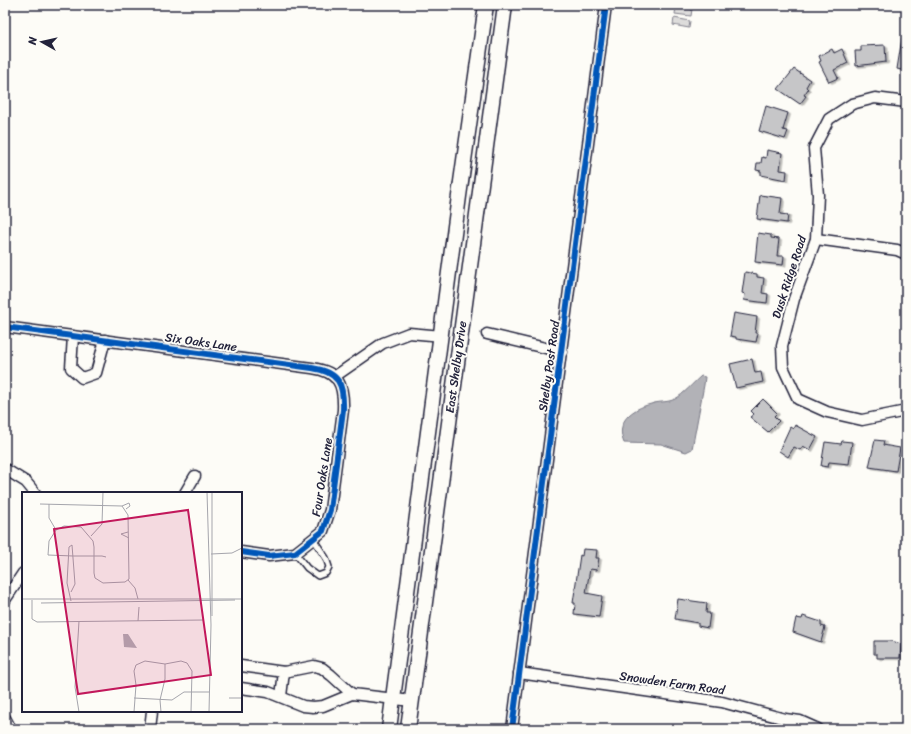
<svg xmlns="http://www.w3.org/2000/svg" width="911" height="734" font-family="Sriracha,sans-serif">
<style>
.green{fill:#dddcdb;stroke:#807f8b}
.water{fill:#b2b2b7;stroke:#787885}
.building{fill:#c6c6c8;stroke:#22223b;filter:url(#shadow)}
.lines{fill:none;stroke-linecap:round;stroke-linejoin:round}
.service-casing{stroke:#22223b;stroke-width:8}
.minor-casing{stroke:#22223b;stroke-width:13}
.secondary-casing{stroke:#22223b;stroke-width:17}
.service{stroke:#fdfcf7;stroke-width:5}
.minor{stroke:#fdfcf7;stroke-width:10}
.secondary{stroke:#fdfcf7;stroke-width:14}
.cycleway-casing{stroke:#fdfcf7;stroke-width:8}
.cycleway{stroke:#0057b8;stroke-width:6}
.labels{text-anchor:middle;stroke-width:4;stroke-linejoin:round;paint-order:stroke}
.street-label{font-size:12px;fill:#22223b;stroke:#fdfcf7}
.inset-road{fill:none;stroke:#a5a5ac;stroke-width:1}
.view{fill:#c2185b;fill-opacity:0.15;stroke:#c2185b;stroke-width:2}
.inset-edge{fill:none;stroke:#22223b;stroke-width:2}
</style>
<defs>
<filter id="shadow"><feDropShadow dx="2.5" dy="1.5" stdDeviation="0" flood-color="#0004"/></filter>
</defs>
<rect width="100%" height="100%" fill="#fdfcf7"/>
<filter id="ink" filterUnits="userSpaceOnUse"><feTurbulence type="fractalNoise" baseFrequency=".025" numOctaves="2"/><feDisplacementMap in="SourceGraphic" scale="8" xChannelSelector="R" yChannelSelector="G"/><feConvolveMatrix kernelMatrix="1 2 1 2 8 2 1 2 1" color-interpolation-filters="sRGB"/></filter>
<g filter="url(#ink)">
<g class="green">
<polygon points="676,7 692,9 691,16 675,14"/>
<polygon points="674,18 690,21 689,28 673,25"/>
</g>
<path class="water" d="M701,376L705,377L704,385L692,449L686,452L661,444L624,443C615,422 631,409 651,404C659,401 667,403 675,399C684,394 693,383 701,376Z"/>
<g class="building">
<polygon points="902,38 906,38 906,71 897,69"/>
<polygon points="885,45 886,62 856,66 855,51 861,51 861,46"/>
<polygon points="832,49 834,53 842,49 848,63 834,70 838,78 829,82 819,62 821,61 819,56"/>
<polygon points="794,69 810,80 806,87 808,89 804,95 806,96 800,104 778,89"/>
<polygon points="766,106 788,113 783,130 788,131 785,139 759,131"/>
<polygon points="767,150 782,153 780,170 787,171 786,180 761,175 761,171 756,170 757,163 761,163 762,157 766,158"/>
<polygon points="760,195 782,198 780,214 788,215 787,223 757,219"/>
<polygon points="758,233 771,235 771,238 779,239 777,256 784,256 783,265 755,262"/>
<polygon points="745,272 757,274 757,277 764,278 762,293 768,294 767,303 744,300 745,294 742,293"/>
<polygon points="734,313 757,317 755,333 758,333 756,342 736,339 736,337 730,336"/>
<polygon points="752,359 755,373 761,372 763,382 736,388 730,364"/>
<polygon points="763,399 777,413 774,416 779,421 768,432 750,417 754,414 751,411"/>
<polygon points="795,425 817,437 810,450 803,446 800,450 794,447 788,457 779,451 790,427 793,429"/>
<polygon points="875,440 884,441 883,445 900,448 896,471 869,467"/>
<polygon points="842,441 852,442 849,464 829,462 828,467 821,466 825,442 841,444"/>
<polygon points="583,549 597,550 596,558 599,558 597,570 590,569 586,593 602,596 599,617 574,614 575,603 573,603 580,555 582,556"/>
<polygon points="678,599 707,603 706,613 710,613 708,628 698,626 698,623 675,619"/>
<polygon points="803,616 821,622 821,626 825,627 821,642 793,632 796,618 802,619"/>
<polygon points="874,641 892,641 901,644 900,658 877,658 877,654 874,654"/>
</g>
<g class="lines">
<g class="service-casing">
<polyline id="service" points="295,553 307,568 318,576 326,573 329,567 326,558 314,540"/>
</g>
<g class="minor-casing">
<g id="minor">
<polyline points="906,102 875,98 852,104 829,119 814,148 818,195 816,239 794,299 782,346 783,367 798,399 827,412 862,420 906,411"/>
<polyline points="816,239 897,250 906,254"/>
<path d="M5,327L312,368C339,372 344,384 343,410L330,510L323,531L295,553L269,556L241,552"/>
<polyline points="487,334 562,352"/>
<polyline points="73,336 71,368 82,378 96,373 105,340"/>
<polyline points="334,377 383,343 409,333 442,336"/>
<polyline points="5,469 26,482 35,493"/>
<polyline points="185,493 195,476"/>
<polyline points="5,600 23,573"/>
<polyline points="241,666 284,672 314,666 322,668 331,675 352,694"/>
<polyline points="519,673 722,702 785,719 800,721 818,729"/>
<polyline points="241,688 268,692 303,706 313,707 323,706 352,694 412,701"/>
<polyline points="281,696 284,672"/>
<polyline points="5,718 11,729"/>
<polyline points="150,729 152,711"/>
<polyline points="512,729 606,5"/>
</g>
</g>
<g class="secondary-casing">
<g id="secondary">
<polyline points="389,729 459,196 486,5"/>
<polyline points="408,729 505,5"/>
</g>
</g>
<use href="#service" class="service"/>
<use href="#minor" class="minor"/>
<use href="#secondary" class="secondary"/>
<g class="cycleway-casing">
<g id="cycleway">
<path d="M5,327L312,368C339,372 344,384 343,410L330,510L323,531L295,553L269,556L241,552"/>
<polyline points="512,729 606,5"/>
</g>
</g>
<use href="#cycleway" class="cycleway"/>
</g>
</g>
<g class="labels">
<g class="street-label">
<text transform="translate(789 277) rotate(-72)" y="4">Dusk Ridge Road</text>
<text transform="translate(201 342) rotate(8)" y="4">Six Oaks Lane</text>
<text transform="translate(549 366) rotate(-82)" y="4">Shelby Post Road</text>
<text transform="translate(456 367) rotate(-82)" y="4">East Shelby Drive</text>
<text transform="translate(322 477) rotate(-81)" y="4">Four Oaks Lane</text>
<text transform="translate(672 683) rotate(8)" y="4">Snowden Farm Road</text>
</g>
</g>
<g transform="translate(22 492)">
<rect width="220" height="220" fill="#fdfcf7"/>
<path d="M101,142H106L115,156L102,155Z" fill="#b2b2b7"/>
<path class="inset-road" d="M185,0L189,133L187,220M18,12L100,14L106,23L107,87L103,90L81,91L73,86L72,81V55L71,49L59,35L42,34L34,38L27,49L26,63L51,64H80L84,65M27,12V26L34,38M100,14L107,11L108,14L104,17M106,40L99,42L107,46M69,44L80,32L81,0M189,62L210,61L220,56M106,88L113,96L116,107M49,100L53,92L50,53L47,55L45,91L49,109M0,107H220M10,108V127L15,130L181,128M19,111L213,108M190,124V0M57,129L53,195L57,220M116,129L117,115M112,206L150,208L162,200H188M207,206H220M112,220L114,193L112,179L114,173L123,169L143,172L159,169L165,171L170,179L169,220M139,220L138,208L143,187V172"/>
<path class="view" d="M166,18L189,183L56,202L32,37Z"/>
<rect width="220" height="220" class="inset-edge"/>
</g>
<rect width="911" height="734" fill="none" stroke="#fdfcf7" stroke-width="20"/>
<rect x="10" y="10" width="891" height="714" fill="none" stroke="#22223b" stroke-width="1.5" filter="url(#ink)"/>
<g transform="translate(42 42) rotate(278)" stroke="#fdfcf7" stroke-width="3" paint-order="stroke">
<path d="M0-3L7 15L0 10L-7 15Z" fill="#22223b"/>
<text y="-6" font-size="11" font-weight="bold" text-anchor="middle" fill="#22223b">N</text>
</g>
</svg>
